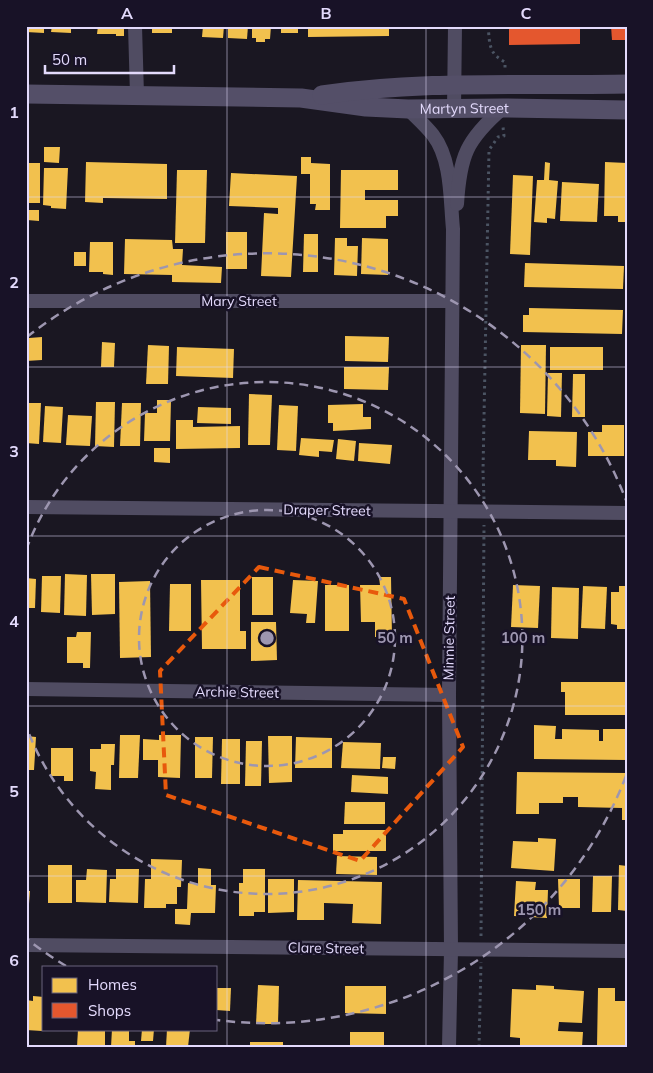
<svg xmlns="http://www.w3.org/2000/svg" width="653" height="1073" font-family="Mulish,sans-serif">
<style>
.homes{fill:#f2c14e}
.shops{fill:#e4572e}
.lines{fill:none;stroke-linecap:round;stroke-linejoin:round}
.path{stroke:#4b5463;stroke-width:3;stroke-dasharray:2.5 4;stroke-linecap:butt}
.street{stroke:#504c62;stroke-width:14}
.secondary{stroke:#544f68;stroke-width:19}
.marked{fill:none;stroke:#e8590c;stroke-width:4;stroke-dasharray:10 6;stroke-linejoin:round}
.grid{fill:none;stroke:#e3dafc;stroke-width:1;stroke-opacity:0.55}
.ring{fill:none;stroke:#9d96b0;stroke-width:2.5;stroke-dasharray:9 6}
.labels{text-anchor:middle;stroke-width:5;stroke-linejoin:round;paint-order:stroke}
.street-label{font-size:14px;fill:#e3dafc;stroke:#181227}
.centre{fill:#9d96b0;stroke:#181227;stroke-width:2.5}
.ring-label{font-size:15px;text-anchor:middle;font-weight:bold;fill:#9d96b0;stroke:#181227;stroke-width:5;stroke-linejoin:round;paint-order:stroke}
.neatline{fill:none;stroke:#e3dafc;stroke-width:2}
.grid-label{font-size:16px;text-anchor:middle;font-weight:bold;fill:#e3dafc}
</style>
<rect width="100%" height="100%" fill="#1a1722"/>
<g class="homes">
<polygon points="26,26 44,26 44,33 26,32"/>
<polygon points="52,26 71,26 71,33 51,32"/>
<polygon points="98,26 124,26 124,36 116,36 116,34 97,34"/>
<rect x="152" y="26" width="20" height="7"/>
<polygon points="203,26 224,26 223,38 202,37"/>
<polygon points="228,26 248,26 247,39 228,38"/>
<polygon points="252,26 271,26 270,39 265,39 265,42 256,42 256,38 252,38"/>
<rect x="281" y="26" width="17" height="7"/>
<polygon points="308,26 389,26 389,36 308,37"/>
<polygon points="44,147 60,147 59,163 44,162"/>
<polygon points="301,157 311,157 311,163 330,164 330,210 315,210 316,204 310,204 310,174 301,174"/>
<polygon points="86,162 167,164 167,199 103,198 103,203 85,202"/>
<polygon points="545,162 550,163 549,180 558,181 555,219 547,218 547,223 534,222 537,180 544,180"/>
<polygon points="605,162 627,163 627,222 618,222 618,216 604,216"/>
<rect x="26" y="163" width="14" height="40"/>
<polygon points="44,168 68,168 66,209 51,208 51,206 43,205"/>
<polygon points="177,170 207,170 205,243 175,243"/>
<polygon points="341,170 398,170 398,190 365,190 365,200 398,200 398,216 386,216 386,228 340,228"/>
<polygon points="231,173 297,176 291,277 261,276 264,213 278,214 278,208 229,206"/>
<polygon points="513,175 533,176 530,255 510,254"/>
<polygon points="562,182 599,184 597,222 560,221"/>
<polygon points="27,210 39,210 39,221 27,220"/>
<rect x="226" y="232" width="21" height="37"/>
<polygon points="304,234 318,234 318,272 303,272"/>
<polygon points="335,238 347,238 347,246 358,246 357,276 334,275"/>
<polygon points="362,238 388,239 388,275 361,274"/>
<polygon points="125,239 172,240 173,249 183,249 182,265 222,267 221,283 172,282 172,275 124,274"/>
<polygon points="90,242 113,242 113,275 103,274 103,272 89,272"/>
<rect x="74" y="252" width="12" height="14"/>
<polygon points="525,263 624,266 623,289 524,287"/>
<polygon points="529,308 623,310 622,334 523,332 523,315 529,315"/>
<polygon points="26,333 29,333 29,338 42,337 42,360 26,361"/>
<polygon points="345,336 389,337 388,362 345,361"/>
<polygon points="102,342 115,343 114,367 101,367"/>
<polygon points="148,345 169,346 168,384 146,384"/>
<polygon points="521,345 546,345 545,414 520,413"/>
<polygon points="177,347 234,349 233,378 176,376"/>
<rect x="550" y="347" width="53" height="23"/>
<polygon points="344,367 389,367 388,390 344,389"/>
<polygon points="548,373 562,373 561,417 547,416"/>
<polygon points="573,374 585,374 585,417 572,417"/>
<polygon points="249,394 272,395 270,445 248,445"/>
<polygon points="157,400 171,400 170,441 144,441 145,413 157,413"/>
<polygon points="96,402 115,402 114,447 95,446"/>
<polygon points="26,403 41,403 39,444 26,443"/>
<polygon points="122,403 141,403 140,446 120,446"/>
<polygon points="363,404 363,417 371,417 371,429 333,431 333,423 328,423 328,405"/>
<polygon points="279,405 298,406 296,451 277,450"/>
<polygon points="45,406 63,407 61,443 43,442"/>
<polygon points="198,407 231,408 231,424 197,423"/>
<polygon points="68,415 92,416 90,446 66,445"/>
<polygon points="176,420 193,420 193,427 240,426 240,448 176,449"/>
<polygon points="602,425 624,425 624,456 588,456 588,432 602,432"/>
<polygon points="529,431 577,432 576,467 556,466 556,460 528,460"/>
<polygon points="301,438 334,440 332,452 319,451 319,457 299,455"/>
<polygon points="338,439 356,441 354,461 336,459"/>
<polygon points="359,443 392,445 390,464 358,461"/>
<polygon points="154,448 170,448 170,463 154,462"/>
<polygon points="65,574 87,575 86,616 64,615"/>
<polygon points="91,574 115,574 115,614 92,615"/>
<polygon points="42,576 61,576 60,613 41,612"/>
<rect x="252" y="577" width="21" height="38"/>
<polygon points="379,577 391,577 392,637 375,637 375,622 361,622 360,585 380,585"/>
<polygon points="26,578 36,579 35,608 26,608"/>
<polygon points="201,580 240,580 240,631 246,631 246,649 202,649"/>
<polygon points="293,580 318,581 315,623 306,623 307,614 290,613"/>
<polygon points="150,581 151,657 120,658 119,582"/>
<polygon points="170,584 191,584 191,631 169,631"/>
<rect x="325" y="585" width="24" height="46"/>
<polygon points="513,585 540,586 538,628 511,627"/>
<polygon points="583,586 607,587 605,629 581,628"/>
<polygon points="619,586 627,586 627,623 625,623 625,629 617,629 617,625 611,624 611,592 619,592"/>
<polygon points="552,587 579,588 578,639 551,638"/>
<polygon points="251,622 276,622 277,660 251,661"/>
<polygon points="77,632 91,632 90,668 83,668 83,663 67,663 67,637 76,637"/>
<polygon points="561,682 627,682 627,715 565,715 565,692 561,692"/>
<polygon points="534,725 556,726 555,739 562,739 562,729 599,730 599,741 603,741 603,729 627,729 627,760 534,759"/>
<polygon points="120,735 140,735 138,778 119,778"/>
<polygon points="159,735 181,735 180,778 158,777 158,760 143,760 143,739 159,740"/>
<polygon points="26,736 36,737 34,770 26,770"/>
<polygon points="268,736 292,736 292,782 269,783"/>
<polygon points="195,737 213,737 212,778 195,778"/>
<polygon points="296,737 332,738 332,768 295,768"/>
<polygon points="222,739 240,739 240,784 221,784"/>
<polygon points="246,741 262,741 261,786 245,786"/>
<polygon points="343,742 381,743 380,769 341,768"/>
<polygon points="101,744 115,744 114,765 111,765 111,790 95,789 96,772 90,771 90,749 101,749"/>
<polygon points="51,748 73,748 73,781 64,781 64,776 51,776"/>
<polygon points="383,757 396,757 395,769 382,768"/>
<polygon points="517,772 627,773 627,820 622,820 622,808 578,807 578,797 563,797 563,803 539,803 539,814 516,814"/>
<polygon points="352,775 388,777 388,794 351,792"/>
<polygon points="345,802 385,802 385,824 344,824"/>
<polygon points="343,830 386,830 386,851 333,851 333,834 343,834"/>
<polygon points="538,838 556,839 554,871 511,868 513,841 538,842"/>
<polygon points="337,856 377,857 377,875 336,874"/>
<polygon points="151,859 182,860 181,887 177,887 177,904 166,904 166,908 144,908 145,879 151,879"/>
<rect x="48" y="865" width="24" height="38"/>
<polygon points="619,865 627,866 627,911 618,910"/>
<polygon points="198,868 211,869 211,885 216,885 215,913 191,913 190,925 175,924 175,909 187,909 188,883 198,884"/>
<polygon points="87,869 107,870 106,903 76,902 76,880 86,880"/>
<polygon points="116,869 139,869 138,903 109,902 110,879 116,879"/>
<polygon points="243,869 265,869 265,912 254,912 254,916 239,916 239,883 243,883"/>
<polygon points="593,876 612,876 611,912 592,912"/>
<polygon points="268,879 294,879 294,912 268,913"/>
<polygon points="558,879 580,879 580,908 559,908"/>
<polygon points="298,880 382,882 381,924 352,923 353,904 324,903 324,920 297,920"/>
<polygon points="516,881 536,882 535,890 548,890 547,918 514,916"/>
<polygon points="26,891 30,891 28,916 26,916"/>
<polygon points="258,985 279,986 278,1024 256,1024"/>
<polygon points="536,985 554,986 554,989 584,991 582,1023 559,1022 558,1031 583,1032 582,1047 520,1047 520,1038 510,1037 512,989 536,990"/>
<polygon points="345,986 386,986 386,1014 345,1013"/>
<polygon points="216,988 231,988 230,1011 216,1010"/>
<polygon points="598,988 615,988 615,1001 627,1001 627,1047 597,1047"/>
<polygon points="33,996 44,997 42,1031 26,1030 26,1000 33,1001"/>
<polygon points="78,1029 105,1029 105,1047 77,1047"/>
<polygon points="112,1029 129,1029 129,1041 135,1041 135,1047 111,1047"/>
<polygon points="142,1029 154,1029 153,1041 141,1041"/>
<polygon points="167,1029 190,1029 188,1047 166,1047"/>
<rect x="350" y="1032" width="34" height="15"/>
<rect x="250" y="1042" width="33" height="5"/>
</g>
<g class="shops">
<polygon points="509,26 580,26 580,44 509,45"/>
<polygon points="611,26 627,26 627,40 612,40"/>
</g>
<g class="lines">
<g class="path">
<path d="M488,26C490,44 488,53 505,62V69"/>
<polyline points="484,499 483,471 489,150 498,137 504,136 503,127"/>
<polyline points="481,936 484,525"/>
<polyline points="479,1047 481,962"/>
</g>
<g class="street">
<polyline points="135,26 137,95"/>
<path d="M408,109C417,118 426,126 433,135C452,160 450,199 453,229L449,695L451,950L449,1047"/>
<polyline points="454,109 455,26"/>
<path d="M457,204C460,156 466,140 503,108"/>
<polyline points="26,301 452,301"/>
<polyline points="26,507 627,513"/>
<polyline points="26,689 449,695"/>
<polyline points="26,945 627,951"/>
</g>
<g class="secondary">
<path id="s1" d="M26,94L301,98L366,107L408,109L503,108L627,110"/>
<path d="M322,95C423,80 525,86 627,84"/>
</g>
</g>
<path class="marked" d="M259,567L404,599L463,747L360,861L166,795L160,671Z"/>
<path class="grid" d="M227,26V1047M426,26V1047M26,197H627M26,367H627M26,536H627M26,706H627M26,876H627"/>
<g class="ring">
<circle cx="267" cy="638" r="128"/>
<path d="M26 550A256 256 0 1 1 26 726"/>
<path d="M626 776A385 385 0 0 1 217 1020M66 966A385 385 0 0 1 27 939M27 337A385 385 0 0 1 626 500"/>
</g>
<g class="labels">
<g class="street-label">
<text dy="5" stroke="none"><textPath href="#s1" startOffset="439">Martyn Street</textPath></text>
<text x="239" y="306">Mary Street</text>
<text transform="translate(327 510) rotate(1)" y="5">Draper Street</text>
<text transform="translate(449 638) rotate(-89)" y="5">Minnie Street</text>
<text transform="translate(237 692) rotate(1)" y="5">Archie Street</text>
<text transform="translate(326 948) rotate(1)" y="5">Clare Street</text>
</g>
</g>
<circle cx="267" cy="638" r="8" class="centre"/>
<g class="ring-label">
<text x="395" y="643">50 m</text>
<text x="523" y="643">100 m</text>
<text x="539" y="915">150 m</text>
</g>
<rect width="653" height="1073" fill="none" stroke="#181227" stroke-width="55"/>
<rect x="42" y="966" width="175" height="65" fill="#181227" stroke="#69627c"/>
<rect x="52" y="978" width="25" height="15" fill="#f2c14e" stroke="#69627c"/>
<text x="88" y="990" font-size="15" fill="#e3dafc">Homes</text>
<rect x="52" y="1003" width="25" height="15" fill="#e4572e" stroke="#69627c"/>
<text x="88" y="1016" font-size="15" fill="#e3dafc">Shops</text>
<path d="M45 65v8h129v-8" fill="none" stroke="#e3dafc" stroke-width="2.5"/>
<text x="52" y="65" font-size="15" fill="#e3dafc" stroke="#181227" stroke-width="4" paint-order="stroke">50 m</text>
<rect x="28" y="28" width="598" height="1018" class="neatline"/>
<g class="grid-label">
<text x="127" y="19">A</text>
<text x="326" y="19">B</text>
<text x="526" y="19">C</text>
<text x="14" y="118">1</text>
<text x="14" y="288">2</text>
<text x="14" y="457">3</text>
<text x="14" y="627">4</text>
<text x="14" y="797">5</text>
<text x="14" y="966">6</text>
</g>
</svg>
